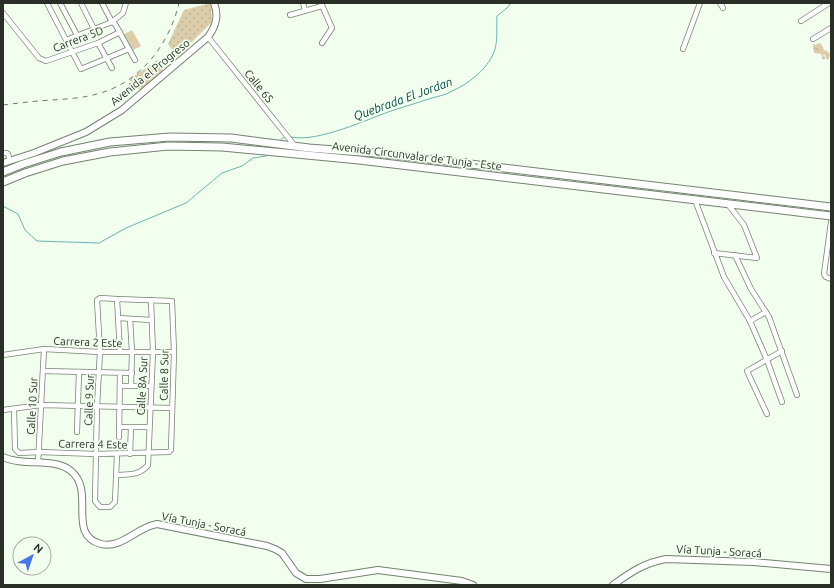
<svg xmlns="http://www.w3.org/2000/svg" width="834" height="588" font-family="Ubuntu,sans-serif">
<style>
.grass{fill:url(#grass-dots)}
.forest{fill:url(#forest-crowns)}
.park{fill:#dbcda9}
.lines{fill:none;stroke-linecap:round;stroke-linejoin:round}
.stream{stroke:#67b5b0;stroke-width:1}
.minor-casing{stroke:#748270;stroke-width:6}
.major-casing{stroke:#748270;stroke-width:8}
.highway-casing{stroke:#748270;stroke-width:9}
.minor{stroke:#fff;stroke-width:4.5}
.major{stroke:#fff;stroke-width:6}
.highway{stroke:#fff;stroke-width:7}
.rail{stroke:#6e776c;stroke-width:1;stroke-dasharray:5 5;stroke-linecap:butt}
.labels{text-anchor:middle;stroke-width:3.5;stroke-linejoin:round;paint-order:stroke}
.street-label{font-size:11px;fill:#292f27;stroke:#f2ffef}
.water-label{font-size:12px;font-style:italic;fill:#004a46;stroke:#f2ffef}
</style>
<defs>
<pattern id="grass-dots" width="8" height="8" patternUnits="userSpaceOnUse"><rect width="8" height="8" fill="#dbcda9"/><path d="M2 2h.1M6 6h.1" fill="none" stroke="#bcb091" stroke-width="1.8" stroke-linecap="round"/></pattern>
<pattern id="forest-crowns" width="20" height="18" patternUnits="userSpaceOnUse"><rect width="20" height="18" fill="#dbcda9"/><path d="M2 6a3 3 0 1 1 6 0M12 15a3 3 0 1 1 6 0" fill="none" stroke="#bcb091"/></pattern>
</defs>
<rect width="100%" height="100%" fill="#f2ffef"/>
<g class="grass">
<polygon points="211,3 212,22 177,57 168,44 184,10"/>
<polygon points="157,60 163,71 140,90 129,80"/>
</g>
<polygon class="forest" points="814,43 815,45 820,43 823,47 824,51 826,50 830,54 828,60 824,54 823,56 825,57 825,59 823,60 821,54 814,53 813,46"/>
<polygon class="park" points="132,30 141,46 133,50 124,34"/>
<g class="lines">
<g class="stream">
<path d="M291,137C318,143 367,119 394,110C407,106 419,102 432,98C439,96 446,95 452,91C464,86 476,77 484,68C500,49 496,39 497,16L507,8L511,3"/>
<polyline points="281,139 286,137"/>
<polyline points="3,206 18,214 25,230 37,241 99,243 126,228 186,203 222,173 242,166 253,158 266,156"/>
</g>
<g class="minor-casing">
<g id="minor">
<polyline points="47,3 81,69 129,49"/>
<polyline points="60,3 77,35"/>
<polyline points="81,3 94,29"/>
<polyline points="102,3 112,22 115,24 135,60"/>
<polyline points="303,3 305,10"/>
<polyline points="321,3 332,28 322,43"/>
<polyline points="720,3 723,8"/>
<polyline points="3,13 39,58 46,61 98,43 120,32"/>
<polyline points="290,15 322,6"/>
<polyline points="801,21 829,3"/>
<polyline points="208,37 295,146"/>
<polyline points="813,39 831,28"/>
<polyline points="66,40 112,22 123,13 126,3"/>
<polyline points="98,43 112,68"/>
<polyline points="683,49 700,3"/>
<polyline points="3,153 6,153 8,154 10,161"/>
<polyline points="695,200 724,277 750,321 767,360 782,402"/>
<polyline points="831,222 824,274 826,277 831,279"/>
<polyline points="714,253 757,258 744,225 727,203"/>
<polyline points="735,255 751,289 769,317 797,395"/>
<polyline points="117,299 120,352"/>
<polyline points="118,318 151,320"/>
<polyline points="130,319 132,352 131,386"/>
<polyline points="750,321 766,312"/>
<polyline points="3,355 44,349 100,352 174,352"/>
<polyline points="43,371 132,373"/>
<polyline points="120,386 151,386"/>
<polyline points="14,409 15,449 19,453 39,452 96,454 169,452 171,450 174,352 172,301 117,299 100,298 97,300 100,352 97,406 95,501 100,507 110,507 115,502 117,454"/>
<polyline points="3,410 41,405 172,408"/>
<polyline points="767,414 747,371 782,351"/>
<polyline points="120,427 149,427"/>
<polyline points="77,432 79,372"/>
<polyline points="119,437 120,373"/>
<polyline points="130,454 131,427"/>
<polyline points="38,463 44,349"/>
<path d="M116,475C129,474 139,476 148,465L153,352L151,300"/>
</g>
</g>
<g class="major-casing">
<g id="major">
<path d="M3,163L34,153L86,132L122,110L208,37C216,26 219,16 214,3"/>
<path d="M3,457C24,467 55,457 71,471C96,491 66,535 101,544C122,549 137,527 157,524L267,546L275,549L282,553L296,573L306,579H320L378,570L462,581L473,585"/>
<path d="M613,585C631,572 644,563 666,559L753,562L831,569"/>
</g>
</g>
<g class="highway-casing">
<g id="highway">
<polyline points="3,172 23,164 61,152 110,142 170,137 231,138 309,148 387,154 831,207"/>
<polyline points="3,182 25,173 63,161 110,152 168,146 222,147 359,160 831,216"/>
</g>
</g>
<use href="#minor" class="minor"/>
<use href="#major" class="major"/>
<use href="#highway" class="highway"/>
<path class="rail" d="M3,105C19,103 35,101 52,100C67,99 83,98 97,94C140,83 169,45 179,3"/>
</g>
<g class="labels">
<g class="street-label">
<text transform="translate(78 39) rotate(-21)" y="4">Carrera 5D</text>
<text transform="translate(150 72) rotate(-39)" y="4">Avenida el Progreso</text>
<text transform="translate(259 86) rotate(51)" y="4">Calle 6S</text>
<text transform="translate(417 156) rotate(7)" y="4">Avenida Circunvalar de Tunja - Este</text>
<text transform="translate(88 342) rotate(2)" y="4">Carrera 2 Este</text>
<text transform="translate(164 375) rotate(-89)" y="4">Calle 8 Sur</text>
<text transform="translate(142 386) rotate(-87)" y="4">Calle 8A Sur</text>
<text transform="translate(89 400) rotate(-88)" y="4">Calle 9 Sur</text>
<text transform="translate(32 406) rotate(-87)" y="4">Calle 10 Sur</text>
<text transform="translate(93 444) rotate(1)" y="4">Carrera 4 Este</text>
<text transform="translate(204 524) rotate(11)" y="4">Vía Tunja - Soracá</text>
<text transform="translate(719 551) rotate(3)" y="4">Vía Tunja - Soracá</text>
</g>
<g class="water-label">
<text transform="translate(403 99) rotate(-20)" y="4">Quebrada El Jordan</text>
</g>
</g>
<rect width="834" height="588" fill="none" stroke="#292f27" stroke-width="8"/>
<g transform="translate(32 556) rotate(40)"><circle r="19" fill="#f2ffef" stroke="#a2ac9f"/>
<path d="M0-3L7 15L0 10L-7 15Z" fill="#4875e7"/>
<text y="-6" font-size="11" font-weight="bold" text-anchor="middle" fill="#292f27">N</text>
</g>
</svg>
